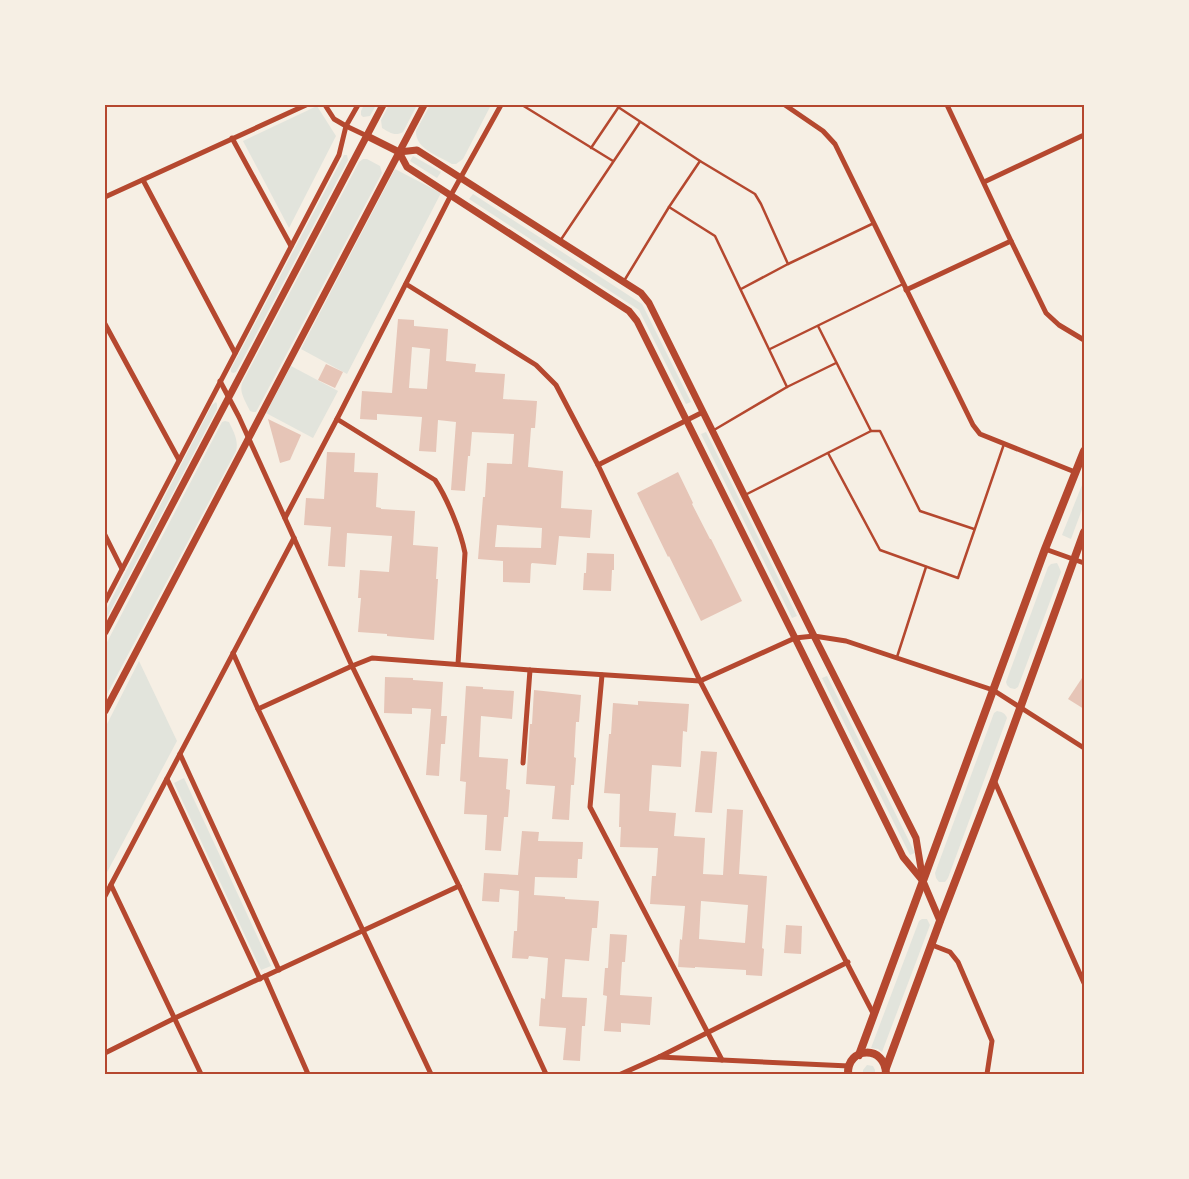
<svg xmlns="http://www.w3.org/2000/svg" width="1189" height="1179" font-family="Helvetica,sans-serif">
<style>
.green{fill:#e2e4dc}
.building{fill:#e6c5b7;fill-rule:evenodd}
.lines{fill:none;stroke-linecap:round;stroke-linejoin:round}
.service{stroke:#b5482f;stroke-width:2.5}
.minor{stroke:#b5482f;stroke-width:5}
.tertiary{stroke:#b5482f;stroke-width:7}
.secondary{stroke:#b5482f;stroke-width:8}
.neatline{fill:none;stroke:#b5482f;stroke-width:2}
</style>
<rect width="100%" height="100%" fill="#f6efe4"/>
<g class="green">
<polygon points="364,105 376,105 370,116 363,117 361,115 361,111"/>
<path d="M389,105H417L403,132C395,137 389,132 382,128L381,120Z"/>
<path d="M430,105H491L463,159L456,164H452C439,156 415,149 416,131Z"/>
<polygon points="317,106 336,136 289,228 243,141"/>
<polygon points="344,155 347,155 348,160 236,372 233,373 231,372 231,369"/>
<polygon points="413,156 441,172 437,178 410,161"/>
<path d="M363,159H367L380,166L382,173L256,412H253L250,411C246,402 239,393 242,383L359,162Z"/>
<polygon points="395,169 441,193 347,374 301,349"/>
<polygon points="473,194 642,304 691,402 686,404 639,310 469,199"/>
<polygon points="291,366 338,391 313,438 266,413"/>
<polygon points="216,402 217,404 217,409 105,621 105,612 212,405"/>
<path d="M225,421L229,422C233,431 239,440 236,451L105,698V646L222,422Z"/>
<polygon points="706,432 797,616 792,618 701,434"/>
<polygon points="1084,480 1084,504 1071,539 1062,535"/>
<polygon points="1057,563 1059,567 1061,572 1018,687 1015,689 1010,688 1007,685 1006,682 1048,567 1051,564"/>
<polygon points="139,661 177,741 105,876 105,728"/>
<polygon points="827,676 915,853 910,855 822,678"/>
<path d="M997,711C1002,712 1005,713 1007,718L948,878L945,882H939L936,878L935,873L994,713Z"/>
<polygon points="184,778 271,966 261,970 174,783"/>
<polygon points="922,919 927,919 930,925 882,1052 878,1049 871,1048 919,921"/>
<polygon points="867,1065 873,1066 875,1070 875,1074 863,1074 863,1070"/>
</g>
<g class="building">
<path d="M398,319L414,320V326L448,329L446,361L476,364L475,372L505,374L503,399L537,401L535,428H531L528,467L563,471L561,508L592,510L590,538L559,536L556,565L532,563L531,564L530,583L503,582V561L478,559L483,497H485L487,463L512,464L514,434L472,432L470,456H468L465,491L451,490L456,422L438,420L436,452L419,451L422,417L377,414V420L360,419L362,391L392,393ZM412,347L430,349L427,389L409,388ZM497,525L542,528L541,548L495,547Z"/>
<polygon points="326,364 343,372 335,388 318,380"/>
<polygon points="268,419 301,435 290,460 280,463"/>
<polygon points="327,452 355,453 354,472 378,473 376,507 381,508 381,509 415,511 413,545 438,547 436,579 438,579 434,640 387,636 387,634 358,632 361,598 358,598 360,570 389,572 392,536 347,533 345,567 328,566 331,527 304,525 306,498 324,499"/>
<polygon points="678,472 693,503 692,504 710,539 711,539 742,601 701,621 669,556 668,557 637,493"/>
<polygon points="587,553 614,554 614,570 612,570 611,591 583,590 584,573 586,573"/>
<polygon points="1084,675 1084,709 1068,699"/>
<polygon points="385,677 413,678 413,680 443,682 441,716 447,716 445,744 441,744 439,776 426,775 431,709 412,708 412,714 384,713"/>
<polygon points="466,686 483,687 483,689 514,691 512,719 481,716 479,757 508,759 506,789 510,790 508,817 504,817 501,851 485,850 487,815 464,814 466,782 460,781"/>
<polygon points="534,690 581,695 579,722 576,722 574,757 576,758 574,785 571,785 569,820 552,819 555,786 526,784 530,724 532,724"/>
<path d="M638,701L689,704L687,732L683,731L681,767L652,765L649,811L676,813L674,836L705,838L703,874L723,875L727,809L743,810L739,874L767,876L762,948L764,949L762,976L746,975V970L695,967V968L678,967L680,939L682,940L685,906L650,904L652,876H656L658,848L620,847L621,827H619L620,794L604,793L609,734H611L613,703L638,705ZM701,901L748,905L745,943L699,939Z"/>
<polygon points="701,751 717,752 712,813 695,812"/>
<polygon points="522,831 539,832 538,841 583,842 582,859 578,859 577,878 535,877 534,895 565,897 565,899 599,901 597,928 592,928 589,961 565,959 562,997 587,998 585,1026 582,1026 580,1061 563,1060 566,1028 539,1026 541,998 545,999 548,958 529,956 528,959 512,958 514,931 517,931 519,891 500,889 499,902 482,901 484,873 518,875"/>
<polygon points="786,925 802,926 801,954 784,953"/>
<polygon points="610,934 627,935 625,962 622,962 620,995 652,997 650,1025 621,1023 621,1032 604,1031 607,996 603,995 605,968 608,968"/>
</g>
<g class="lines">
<g class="service">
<polyline points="522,105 613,161"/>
<polyline points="618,107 700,161 755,194 761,204 788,264"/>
<polyline points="591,148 620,105"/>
<polyline points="669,207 715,236 787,387"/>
<polyline points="560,241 640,122"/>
<polyline points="624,281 669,207 700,161"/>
<polyline points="741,289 788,264 874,223"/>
<polyline points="818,326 871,431 880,431 920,511 974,529"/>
<polyline points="770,349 903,284"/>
<polyline points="714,430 787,387 836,363"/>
<polyline points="828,453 880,550 958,578 1004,444"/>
<polyline points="745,495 871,431"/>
<polyline points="897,657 926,567"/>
</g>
<g class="minor">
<polyline points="325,105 334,119 346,126 367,136"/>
<polyline points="785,105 823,131 835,144 973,425 980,434 1075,472"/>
<polyline points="947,105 1011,241 1046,313 1059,325 1084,340"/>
<polyline points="232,138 291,246"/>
<polyline points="143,180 235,353"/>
<polyline points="984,182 1084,135"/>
<polyline points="105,197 306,105"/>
<polyline points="406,284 536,365 556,385 598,465 700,681 874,1015"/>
<polyline points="906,290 1011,241"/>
<polyline points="105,324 179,460"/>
<polyline points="220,381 239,417 352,666 459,886 546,1074"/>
<path d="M337,419L435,480C447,498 461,532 465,553L458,664"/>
<polyline points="598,465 703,412"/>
<polyline points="285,518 337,419 451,195 501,105"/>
<polyline points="105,535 122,569"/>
<polyline points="1045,549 1084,563"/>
<polyline points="105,602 339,155 346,126 358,105"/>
<polyline points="233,653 258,709 431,1074"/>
<polyline points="602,675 590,807 722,1060"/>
<polyline points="258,709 352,666 372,658 530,670 700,681 795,638 814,636 846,641 993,690 1084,748"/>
<polyline points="180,754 279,970"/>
<polyline points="523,763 530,670"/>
<polyline points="167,779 260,979"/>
<polyline points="994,780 1084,983"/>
<polyline points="111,885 201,1074"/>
<polyline points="105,896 294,538"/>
<polyline points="932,945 950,952 958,962 992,1041 987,1074"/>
<polyline points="265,976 308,1074"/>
<polyline points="105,1053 175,1018 459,886"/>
<polyline points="659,1057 849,1066"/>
<polyline points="621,1074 659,1057 848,962"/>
</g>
<g class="tertiary">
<polyline points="367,136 399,152 417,150 641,293 649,303 814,636 916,838 923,881 940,921"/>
<polyline points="399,152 407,167 629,311 637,321 795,638 903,857 922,880"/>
<polyline points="105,632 383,105"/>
<polyline points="105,711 424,105"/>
</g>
<g class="secondary">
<polyline points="859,1055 1045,549 1084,451"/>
<polyline points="886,1068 940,921 994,780 1084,532"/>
<path d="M848,1074C847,1046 886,1045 886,1074"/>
</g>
</g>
<rect width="1189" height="1179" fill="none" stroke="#f6efe4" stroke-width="212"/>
<rect x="106" y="106" width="977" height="967" class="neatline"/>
</svg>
